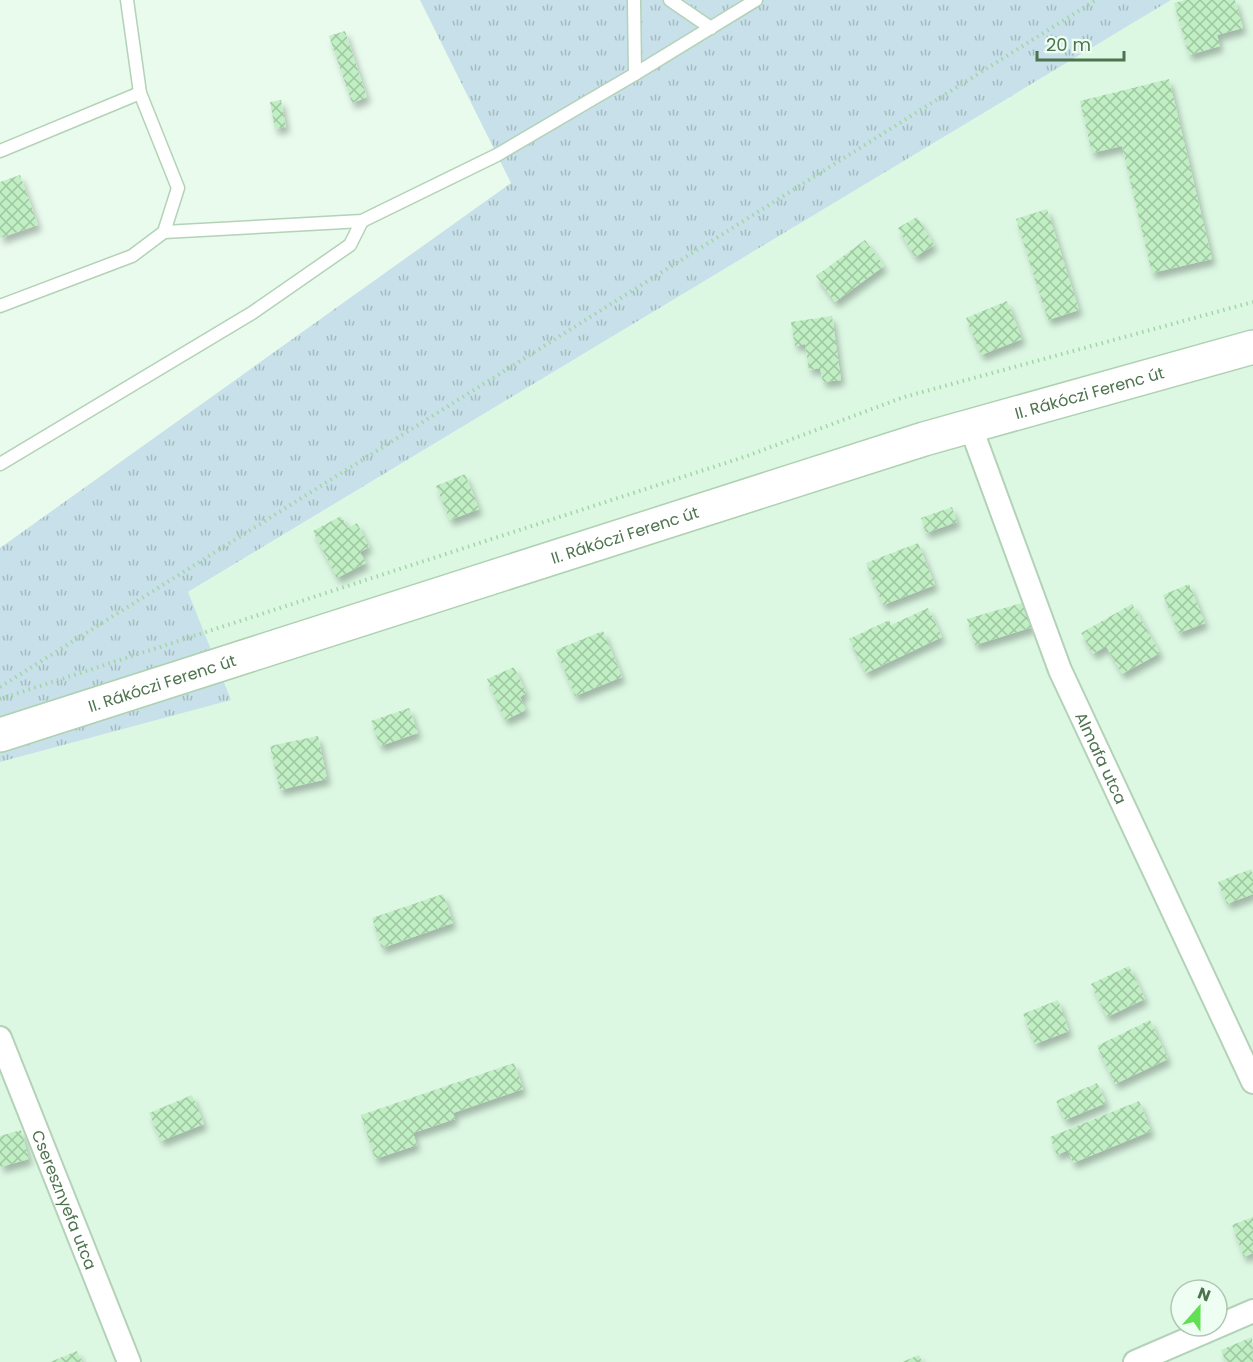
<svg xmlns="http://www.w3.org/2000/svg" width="1253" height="1362" font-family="Poppins,sans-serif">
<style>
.residential{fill:#dcf8e3;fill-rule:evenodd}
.grass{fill:url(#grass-tufts)}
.building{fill:url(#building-cross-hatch);filter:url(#shadow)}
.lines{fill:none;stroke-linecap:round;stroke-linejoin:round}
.lane-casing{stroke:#b3d2b7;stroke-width:15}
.street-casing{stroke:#b3d2b7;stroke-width:26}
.secondary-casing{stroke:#afd1b2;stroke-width:36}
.path{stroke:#a4d5a6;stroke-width:4;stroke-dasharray:1.5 4.5;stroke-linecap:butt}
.lane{stroke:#fff;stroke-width:12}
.street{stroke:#fff;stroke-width:22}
.secondary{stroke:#fff;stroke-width:33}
.labels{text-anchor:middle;stroke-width:5;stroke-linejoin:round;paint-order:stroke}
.street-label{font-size:16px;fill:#4d744e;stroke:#eefef2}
</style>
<defs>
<pattern id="grass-tufts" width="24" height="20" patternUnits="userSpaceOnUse" patternTransform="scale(1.5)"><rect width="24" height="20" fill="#c7e0e9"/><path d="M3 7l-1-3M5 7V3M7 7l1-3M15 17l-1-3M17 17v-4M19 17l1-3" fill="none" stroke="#a4babf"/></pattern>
<pattern id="building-cross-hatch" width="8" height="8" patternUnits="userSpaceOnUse" patternTransform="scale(1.5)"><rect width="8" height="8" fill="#c1efc4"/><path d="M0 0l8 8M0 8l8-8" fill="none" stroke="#9fc6a1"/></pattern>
<filter id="shadow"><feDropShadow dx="3.5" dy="6" stdDeviation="3" flood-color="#0004"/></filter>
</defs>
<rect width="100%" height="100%" fill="#e8fbed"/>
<path class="residential" d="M1171,0H1253V1362H0V762L230,700L187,593ZM1181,1290H1217V1326H1181Z"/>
<polygon class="grass" points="420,0 1171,0 188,592 231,700 0,762 0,548 511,183"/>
<g class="building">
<polygon points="1185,0 1235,0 1243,28 1217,35 1220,46 1189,55 1174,3"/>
<polygon points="345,31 367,97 352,103 329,36"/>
<polygon points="1169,79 1212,259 1152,273 1122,146 1092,153 1080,101"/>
<polygon points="281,100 286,127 275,129 270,102"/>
<polygon points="20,175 38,225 0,238 0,182"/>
<polygon points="1047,209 1079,310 1048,320 1016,219"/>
<polygon points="917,217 934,245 915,257 898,228"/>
<polygon points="865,240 884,266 835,302 816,276"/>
<polygon points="1007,301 1022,339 981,355 966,318"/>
<polygon points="832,316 841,380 823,382 820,368 809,370 805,344 795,346 791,322"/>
<polygon points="465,474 479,509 450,520 436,486"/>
<polygon points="952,507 957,522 926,533 921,518"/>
<polygon points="341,516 348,528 357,523 369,547 360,552 366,563 337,578 313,531"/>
<polygon points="918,543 935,585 883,605 866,563"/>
<polygon points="1189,584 1205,623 1179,633 1163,595"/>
<polygon points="1025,602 1033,627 975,645 967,619"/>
<polygon points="1132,604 1160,653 1122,674 1106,646 1093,654 1081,633"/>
<polygon points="928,608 942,637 866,673 849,639 889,620 891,625"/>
<polygon points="603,631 622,677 575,696 556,650"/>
<polygon points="514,667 526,693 520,697 526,710 505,720 487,679"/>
<polygon points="409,708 418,733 380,746 371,721"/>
<polygon points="318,736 327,779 280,790 270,746"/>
<polygon points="1251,869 1253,875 1253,894 1227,904 1218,882"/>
<polygon points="443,894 453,923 382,948 372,918"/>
<polygon points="1129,966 1145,999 1107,1017 1091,984"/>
<polygon points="1058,1000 1069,1031 1035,1044 1023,1014"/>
<polygon points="1150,1020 1168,1059 1115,1084 1097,1046"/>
<polygon points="514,1063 523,1089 453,1113 455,1119 413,1133 417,1145 375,1159 361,1115"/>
<polygon points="1097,1083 1106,1103 1065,1120 1056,1101"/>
<polygon points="192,1095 204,1124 161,1141 149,1113"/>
<polygon points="1139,1101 1151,1131 1073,1163 1068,1150 1057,1155 1050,1137"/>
<polygon points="21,1130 29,1159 0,1167 0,1136"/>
<polygon points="1253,1217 1253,1253 1244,1257 1232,1225"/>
<polygon points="1252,1337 1253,1362 1226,1362 1221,1350"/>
<polygon points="77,1351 82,1362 50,1362"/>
<polygon points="919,1355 922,1362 902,1362"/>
</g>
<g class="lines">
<g class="lane-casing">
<g id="lane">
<polyline points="634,0 635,74"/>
<polyline points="670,0 711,28"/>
<polyline points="0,151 140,93"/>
<polyline points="164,232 362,221 497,155 635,74 756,0"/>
<polyline points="0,306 132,256 164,232 178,188 140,93 127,0"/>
<polyline points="0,464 252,313 350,245 362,221"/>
</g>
</g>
<g class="street-casing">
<g id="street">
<path id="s1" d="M970,425L1060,670L1253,1082"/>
<path id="s2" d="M0,1038L129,1362"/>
<polyline points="1135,1362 1253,1311"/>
</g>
</g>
<g class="secondary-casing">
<g id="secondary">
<path id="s3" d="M0,735L924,439L1253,347"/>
</g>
</g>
<g class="path">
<polyline points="0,687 1096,0"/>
<polyline points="0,699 747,456 904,397 1253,302"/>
</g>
<use href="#lane" class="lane"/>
<use href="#street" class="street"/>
<use href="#secondary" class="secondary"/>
</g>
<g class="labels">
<g class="street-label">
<text dy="6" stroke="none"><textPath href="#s3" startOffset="1142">II. Rákóczi Ferenc út</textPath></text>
<text dy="6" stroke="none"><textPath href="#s3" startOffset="656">II. Rákóczi Ferenc út</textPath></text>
<text dy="6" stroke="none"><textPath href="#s3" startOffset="170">II. Rákóczi Ferenc út</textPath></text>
<text dy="6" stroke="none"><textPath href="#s1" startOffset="358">Almafa utca</textPath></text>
<text dy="6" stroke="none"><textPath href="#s2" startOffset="174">Cseresznyefa utca</textPath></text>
</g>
</g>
<g transform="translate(1199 1308) rotate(21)"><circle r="28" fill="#eefef2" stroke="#aec7b0" stroke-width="1.5"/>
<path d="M0-4.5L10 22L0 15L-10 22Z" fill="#63df54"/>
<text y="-9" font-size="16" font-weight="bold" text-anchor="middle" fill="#4d744e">N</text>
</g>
<path d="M1037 51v9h87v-9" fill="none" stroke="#4d744e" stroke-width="3"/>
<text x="1046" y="51" font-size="18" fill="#4d744e" stroke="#eefef2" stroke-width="4.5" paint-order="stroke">20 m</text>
</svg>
